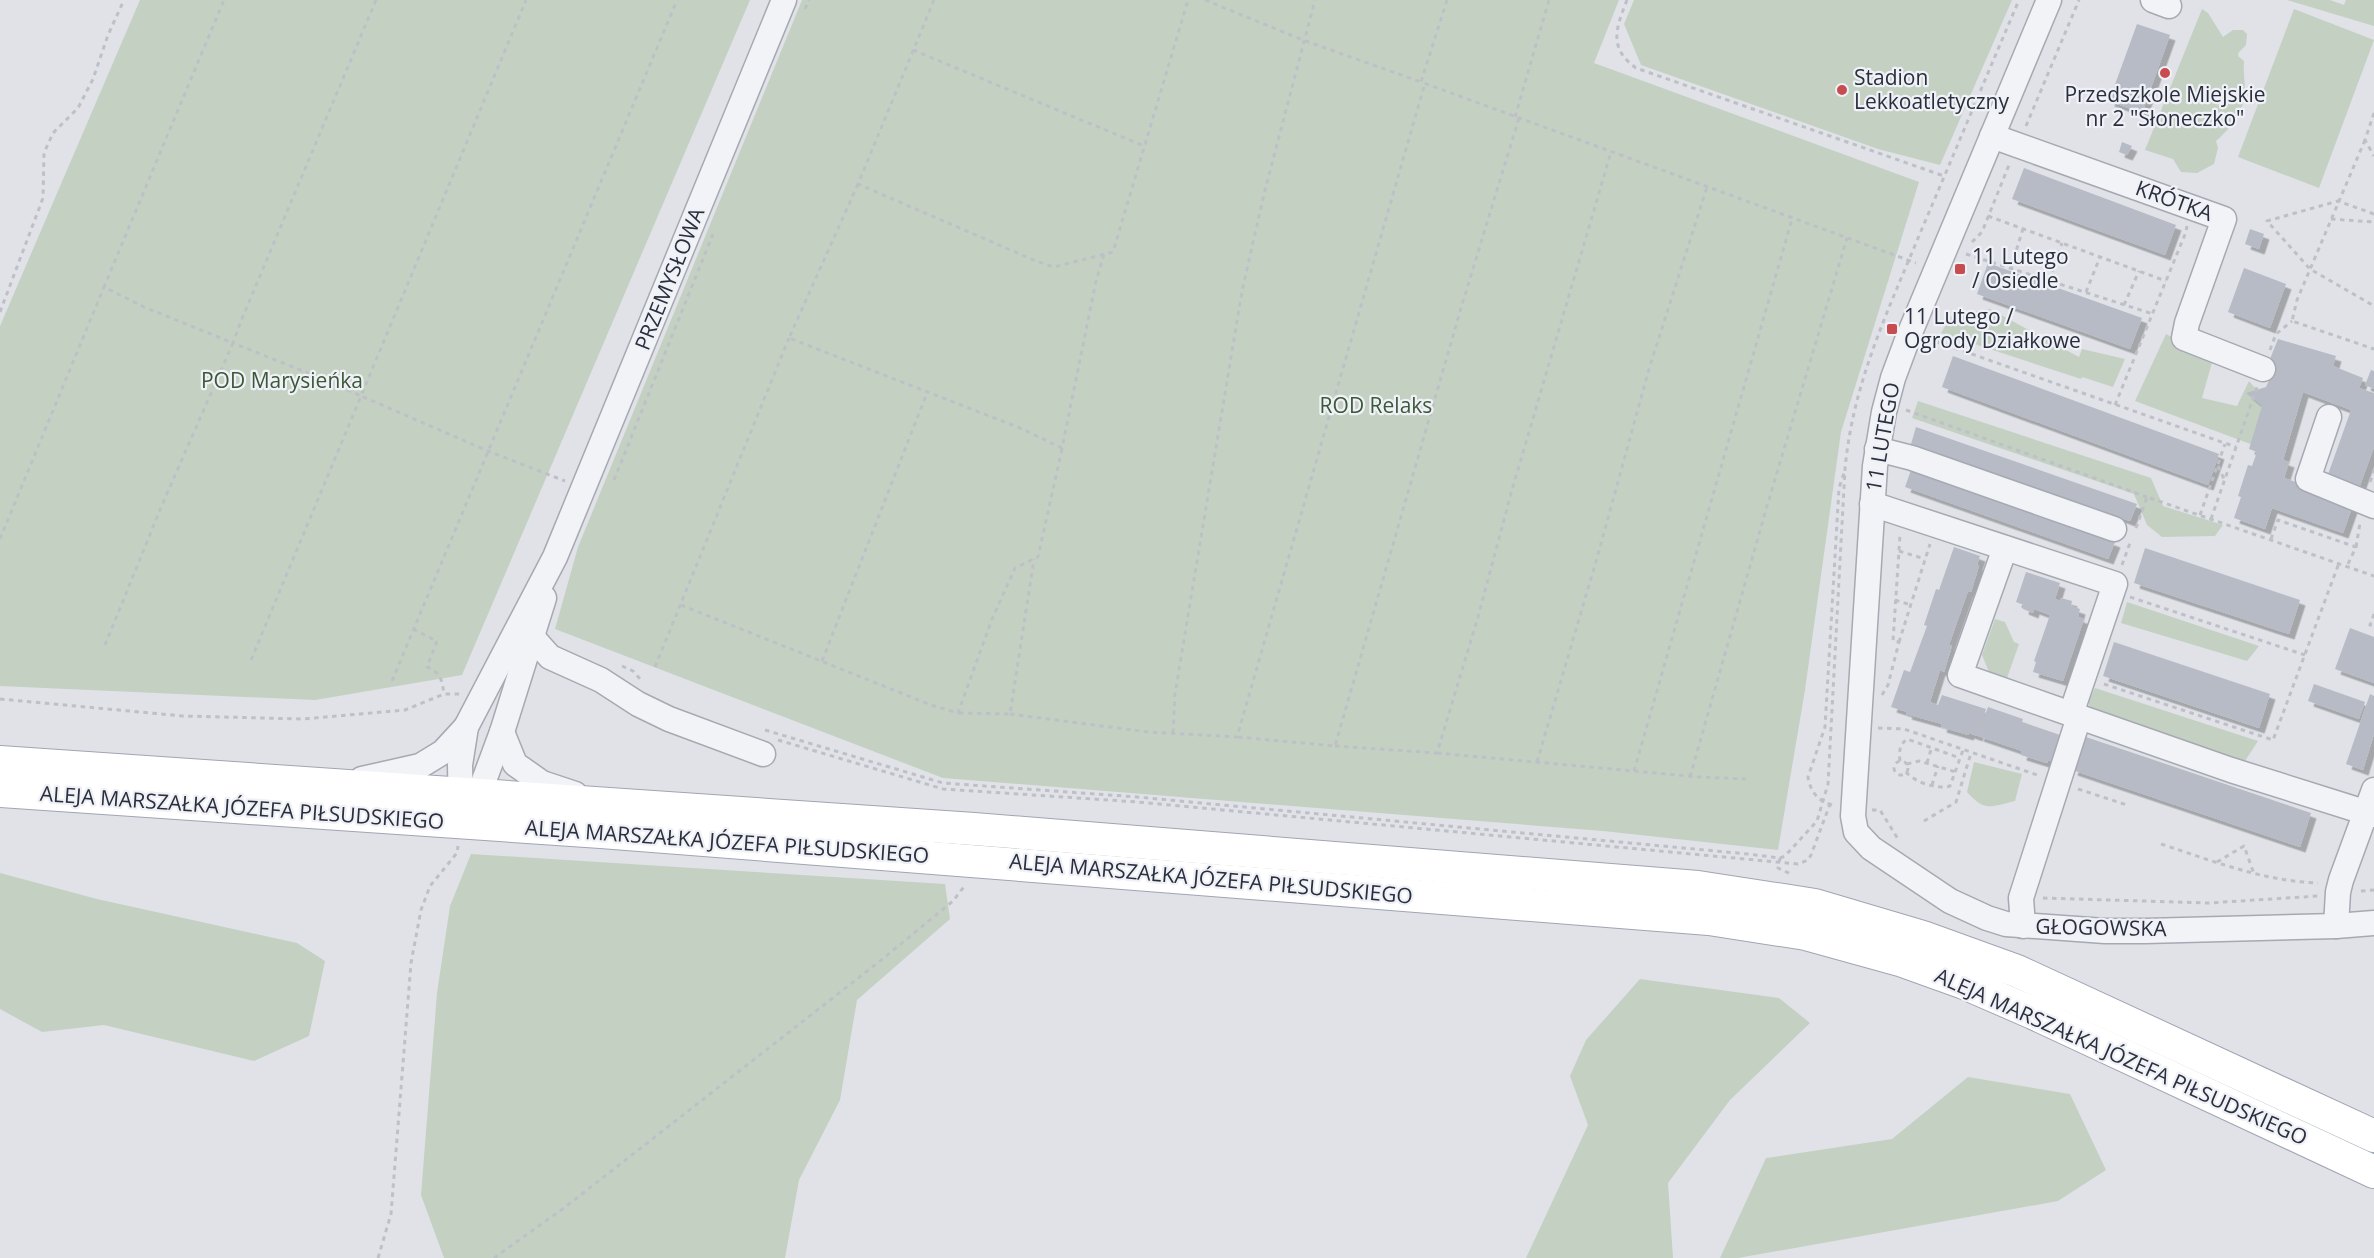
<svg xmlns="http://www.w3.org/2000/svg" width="2374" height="1258" font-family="'Open Sans',sans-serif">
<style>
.green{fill:#c4d1c2}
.building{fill:#b7bbc5;filter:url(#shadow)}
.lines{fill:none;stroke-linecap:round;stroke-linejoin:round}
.minor-casing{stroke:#a6a9b2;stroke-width:27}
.major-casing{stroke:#a0a5b3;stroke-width:34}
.path{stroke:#bec0c7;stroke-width:3;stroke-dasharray:4.5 4.5;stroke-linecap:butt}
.minor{stroke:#f2f3f7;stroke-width:24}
.major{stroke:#fff;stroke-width:32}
.poi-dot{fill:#c64c50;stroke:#eff1f6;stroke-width:2}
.labels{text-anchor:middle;stroke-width:4.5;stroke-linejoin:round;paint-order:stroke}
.poi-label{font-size:21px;fill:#2a2f3e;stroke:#eff1f6;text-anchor:start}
.street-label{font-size:21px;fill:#2a2f3e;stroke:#eff1f6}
.park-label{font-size:21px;fill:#3a5938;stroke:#eff1f6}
</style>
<defs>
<filter id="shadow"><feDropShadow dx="5.5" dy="5.5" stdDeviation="0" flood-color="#0004"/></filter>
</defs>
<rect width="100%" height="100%" fill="#e0e2e8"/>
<g class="green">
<polygon points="140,0 750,0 462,675 315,700 0,686 0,326"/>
<polygon points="802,0 1619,0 1594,63 1919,182 1841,432 1805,690 1778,850 1603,831 943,778 555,629 578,547"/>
<polygon points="1634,0 2012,0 1940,165 1878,149 1641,65 1624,24"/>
<polygon points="2287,0 2330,0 2344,5 2346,0 2374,0 2374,26"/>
<path d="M2202,9L2208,13L2223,37L2233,30H2243L2247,34L2246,45L2239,52L2238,56L2244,61C2243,71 2245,81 2245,91C2245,110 2230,129 2216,141L2218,148L2214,164L2197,173L2181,172L2173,159L2145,150Z"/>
<polygon points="2294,9 2374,40 2319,188 2238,157"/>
<polygon points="1990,309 2079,357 2082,349 2125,359 2113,387 2082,377 2081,379 1941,333 1951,316"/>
<polygon points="2166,334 2213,359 2202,398 2237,406 2249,381 2266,401 2253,445 2135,401"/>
<polygon points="1918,401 2151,478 2163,506 2223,525 2215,536 2162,537 2147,525 2134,494 1912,418"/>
<polygon points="2127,602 2259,646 2247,661 2121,623"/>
<polygon points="1995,619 2005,622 2014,642 2019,644 2007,678 1989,672 1982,655"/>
<polygon points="2095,688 2258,741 2243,764 2089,712 2089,701"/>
<path d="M1974,762L2022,774L2015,801C1990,807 1985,812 1967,792Z"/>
<polygon points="471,854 945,884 950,919 857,1000 840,1100 799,1180 785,1258 444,1258 421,1195 437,993 450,906"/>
<polygon points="0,873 97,899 297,943 325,961 309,1036 254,1061 104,1025 42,1032 0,1009"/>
<polygon points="1640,979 1779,998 1810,1023 1730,1100 1668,1183 1673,1258 1526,1258 1588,1125 1570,1076 1586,1040"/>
<polygon points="1968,1077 2070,1094 2106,1170 2058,1201 1738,1258 1720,1258 1766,1158 1892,1139"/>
</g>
<g class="building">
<polygon points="2137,24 2170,35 2142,113 2109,101"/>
<polygon points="2122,142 2132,146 2127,155 2119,152"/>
<polygon points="2024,168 2176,225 2165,255 2012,199"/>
<polygon points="2250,229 2264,234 2259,249 2245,244"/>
<polygon points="1988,263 2142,318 2130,349 1977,294"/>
<polygon points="2244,268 2286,284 2270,328 2228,312"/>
<polygon points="2278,339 2336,356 2333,366 2363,378 2359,388 2374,393 2374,447 2358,491 2326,480 2351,410 2303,392 2283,460 2289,462 2284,478 2354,502 2343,533 2272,508 2265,529 2234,518 2241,497 2238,496 2248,465 2252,466 2257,452 2249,449 2262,406 2246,393 2266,387 2273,372 2266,369"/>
<polygon points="1953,356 2219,454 2208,485 1942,387"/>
<polygon points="2371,370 2374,371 2374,389 2365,385"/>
<polygon points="1916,427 2137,504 2130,521 1911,444"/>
<polygon points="1911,470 2115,542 2108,559 1905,487"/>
<polygon points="1954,547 1980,556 1977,565 1979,566 1971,592 1968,591 1949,645 1952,646 1944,672 1940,670 1930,702 1938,705 1942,695 1986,709 1977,736 1969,733 1968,735 1941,727 1942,724 1906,714 1907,712 1891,707 1904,670 1910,672 1927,626 1924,625 1936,589 1939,590"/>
<polygon points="2145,548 2300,600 2289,634 2134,583"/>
<polygon points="2026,572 2060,583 2055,599 2060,601 2061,598 2072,601 2071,606 2080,609 2078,617 2084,619 2063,681 2033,672 2036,662 2034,661 2050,615 2034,609 2033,613 2023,609 2024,605 2016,602"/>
<polygon points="2350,628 2374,637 2374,683 2335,669"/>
<polygon points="2114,642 2270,694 2259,728 2103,676"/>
<polygon points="2314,684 2365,702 2359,719 2308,701"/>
<polygon points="2370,694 2374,696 2374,734 2363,770 2346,764"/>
<polygon points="1988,707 2023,719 2022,722 2066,737 2057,763 2048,760 2047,763 2021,755 2022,751 1978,736"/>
<polygon points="2083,736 2311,813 2300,847 2072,770"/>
</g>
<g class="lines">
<g class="minor-casing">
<g id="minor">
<polyline points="2049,0 1909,335 1893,378 1884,412 1875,466 1853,816 1856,832 1871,848 1950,901 1987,918 2006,924 2105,931 2145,931 2336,926 2374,923"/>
<polyline points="2153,0 2169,6"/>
<polyline points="1992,136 2224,219 2187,323 2184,338 2263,369"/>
<polyline points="2329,417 2308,479 2374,506"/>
<polyline points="1877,449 1912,458 2114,529"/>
<polyline points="1872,504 2115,584 2071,714 2231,770 2374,815"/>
<polyline points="2005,548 1960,675 2071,714"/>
<polyline points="521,632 533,638 550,657 601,680 638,704 669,719 763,754"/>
<polyline points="502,732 515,764 542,783 575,794"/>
<polyline points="362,779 420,766 443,752 466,727"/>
<polyline points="461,809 460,765 466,727 555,557 784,0"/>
<polyline points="471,809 479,794 502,732 544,598"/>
<polyline points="2023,926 2021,898 2079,717"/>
<polyline points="2336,926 2338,892 2341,880 2374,790"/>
</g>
</g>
<g class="major-casing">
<g id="major">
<polyline points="0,762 974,829 1698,887 1815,905 1923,937 2017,971 2374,1136"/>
<polyline points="0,791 601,832 1709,919 1806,934 1900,960 1964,983 2033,1013 2374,1172"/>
</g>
</g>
<g class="path">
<polyline points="376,0 241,321 233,343 318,377 361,396 526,0"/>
<polyline points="934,0 858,184 1036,261 1054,267 1113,252 1188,0"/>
<polyline points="1205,0 1303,40 1421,82"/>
<polyline points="1447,0 1421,82 1916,263"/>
<path d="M1627,0C1616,28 1608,48 1636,68L1944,176"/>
<polyline points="805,9 809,0"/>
<polyline points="913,50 1144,146"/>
<polyline points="2374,113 2365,140 2374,156"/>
<polyline points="1515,117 1549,0"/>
<polyline points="2026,126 2079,0"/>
<polyline points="2365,140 2297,300 2292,321 2374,349"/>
<polyline points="858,184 789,338 1020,428 1062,448 1096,281 1104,254"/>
<polyline points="2374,214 2338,201 2267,221 2310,269 2374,306"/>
<polyline points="1988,216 2166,281"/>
<polyline points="2331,219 2374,222"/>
<polyline points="1972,242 1982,232 2009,165"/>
<polyline points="1966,254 2153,314"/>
<polyline points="2011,267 2023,229"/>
<polyline points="2049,280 2062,243"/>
<polyline points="2086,292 2100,257"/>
<polyline points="2124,305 2139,271"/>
<polyline points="0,312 43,198 44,153 53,133 78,108 93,79 108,35 124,0"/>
<polyline points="1929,339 2236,447"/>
<polyline points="2270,350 2276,334 2292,321"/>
<polyline points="2115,405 2186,232 2187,226"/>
<polyline points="1906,410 2147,497"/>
<polyline points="2218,466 2224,479"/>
<polyline points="614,480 713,234"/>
<polyline points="2370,482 2374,470"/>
<polyline points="2200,515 2225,444"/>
<polyline points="2211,519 2257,387"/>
<polyline points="2136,528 2147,497 2374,576"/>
<polyline points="0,539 104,287"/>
<polyline points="2271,539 2278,520 2356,547 2347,566"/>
<polyline points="2356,547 2360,523"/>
<polyline points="1899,551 1925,559"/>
<polyline points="2122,565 2130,543"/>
<polyline points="2130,597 2305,655"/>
<polyline points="1895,600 1911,605"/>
<polyline points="681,605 931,705 958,713 992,619 1015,568 1038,557 1062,449"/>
<polyline points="2374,614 2370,625 2374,626"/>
<path d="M413,629L437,641L427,667C441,673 442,680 444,694"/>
<polyline points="1899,642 1930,544"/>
<polyline points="105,645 162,505 233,343 144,307 104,287 224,0"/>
<polyline points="251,660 361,396 488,451 565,481"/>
<polyline points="822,661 927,393"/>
<polyline points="622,666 633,671 641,680"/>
<polyline points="655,667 789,338"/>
<polyline points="392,681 677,0"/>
<polyline points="2104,684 2273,740 2339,563"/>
<polyline points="1882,695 1888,685 1899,642 1893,641 1900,535"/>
<polyline points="0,699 183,716 303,719 405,710 444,694 460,694"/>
<polyline points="959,713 1010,714 1034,559"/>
<polyline points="1010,714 1148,732 1237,737 1425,83"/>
<polyline points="1878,728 1904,729 2040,776"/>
<polyline points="765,730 943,783 1137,797 1748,854 1780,858 1778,868 1793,875"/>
<polyline points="1173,733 1175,694 1242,291 1265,190 1315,0"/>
<polyline points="1238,737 1335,746 1461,308 1519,118"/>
<polyline points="778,740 943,789 1138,802 1798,864 1808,860 1811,855 1830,804"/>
<polyline points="1335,746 1437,753 1478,617 1512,490 1611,152"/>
<polyline points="1437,753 1699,777 1746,779"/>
<circle cx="1901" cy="768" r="7"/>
<path d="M1900,761C1899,752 1899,745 1907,739L1960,758"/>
<polyline points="1537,762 1597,558 1649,369 1707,187"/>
<polyline points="1927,763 1932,746"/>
<polyline points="1907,764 1919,761 1956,772"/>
<polyline points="1634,771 1792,219"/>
<path d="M1906,772C1914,782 1938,790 1950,786L1963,750"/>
<polyline points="1690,777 1767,506 1847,238"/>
<polyline points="1932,785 1938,766"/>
<polyline points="2078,789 2127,805"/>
<path d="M1832,805C1818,801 1810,791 1808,777L1825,727L1839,488L1844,473"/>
<polyline points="1872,810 1880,810 1898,839"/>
<polyline points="1924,821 1956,802 1971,753"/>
<path d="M2161,844C2213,861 2263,881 2318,883"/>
<path d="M1780,858L1785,856L1817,821L1828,784L1845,469C1853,382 1888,311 1921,231C1954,154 1986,77 2019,0"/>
<polyline points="2217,862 2244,846 2254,874"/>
<polyline points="2361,891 2374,890"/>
<polyline points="2043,898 2209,903 2318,896"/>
<polyline points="378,1258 391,1214 411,963 421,910 430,886 457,853 458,846"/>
<polyline points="494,1258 564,1208 880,961 953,901 966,884"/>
</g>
<use href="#minor" class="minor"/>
<use href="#major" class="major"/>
</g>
<g class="poi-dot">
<circle cx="2165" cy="73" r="6"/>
<circle cx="1842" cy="90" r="6"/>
<rect x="1954" y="263" width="12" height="12" rx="3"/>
<rect x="1886" y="323" width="12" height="12" rx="3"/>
</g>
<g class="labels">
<g class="poi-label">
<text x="1854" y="85">Stadion<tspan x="1854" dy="24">Lekkoatletyczny</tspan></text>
<text x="2165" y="102" text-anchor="middle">Przedszkole Miejskie<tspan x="2165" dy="24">nr 2 "Słoneczko"</tspan></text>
<text x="1972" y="264">11 Lutego<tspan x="1972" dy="24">/ Osiedle</tspan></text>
<text x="1904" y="324">11 Lutego /<tspan x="1904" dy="24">Ogrody Działkowe</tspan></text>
</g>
<g class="street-label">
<text transform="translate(2174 201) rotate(20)" y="7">KRÓTKA</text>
<text transform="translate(670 279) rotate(-68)" y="7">PRZEMYSŁOWA</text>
<text transform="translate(1883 437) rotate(-80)" y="7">11 LUTEGO</text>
<text transform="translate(242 808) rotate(4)" y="7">ALEJA MARSZAŁKA JÓZEFA PIŁSUDSKIEGO</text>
<text transform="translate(727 842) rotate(4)" y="7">ALEJA MARSZAŁKA JÓZEFA PIŁSUDSKIEGO</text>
<text transform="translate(1211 879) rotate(5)" y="7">ALEJA MARSZAŁKA JÓZEFA PIŁSUDSKIEGO</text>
<text transform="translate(2101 928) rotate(1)" y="7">GŁOGOWSKA</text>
<text transform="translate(2121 1057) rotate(24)" y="7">ALEJA MARSZAŁKA JÓZEFA PIŁSUDSKIEGO</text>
</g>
<g class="park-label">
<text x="282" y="388">POD Marysieńka</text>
<text x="1376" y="413">ROD Relaks</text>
</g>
</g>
</svg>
